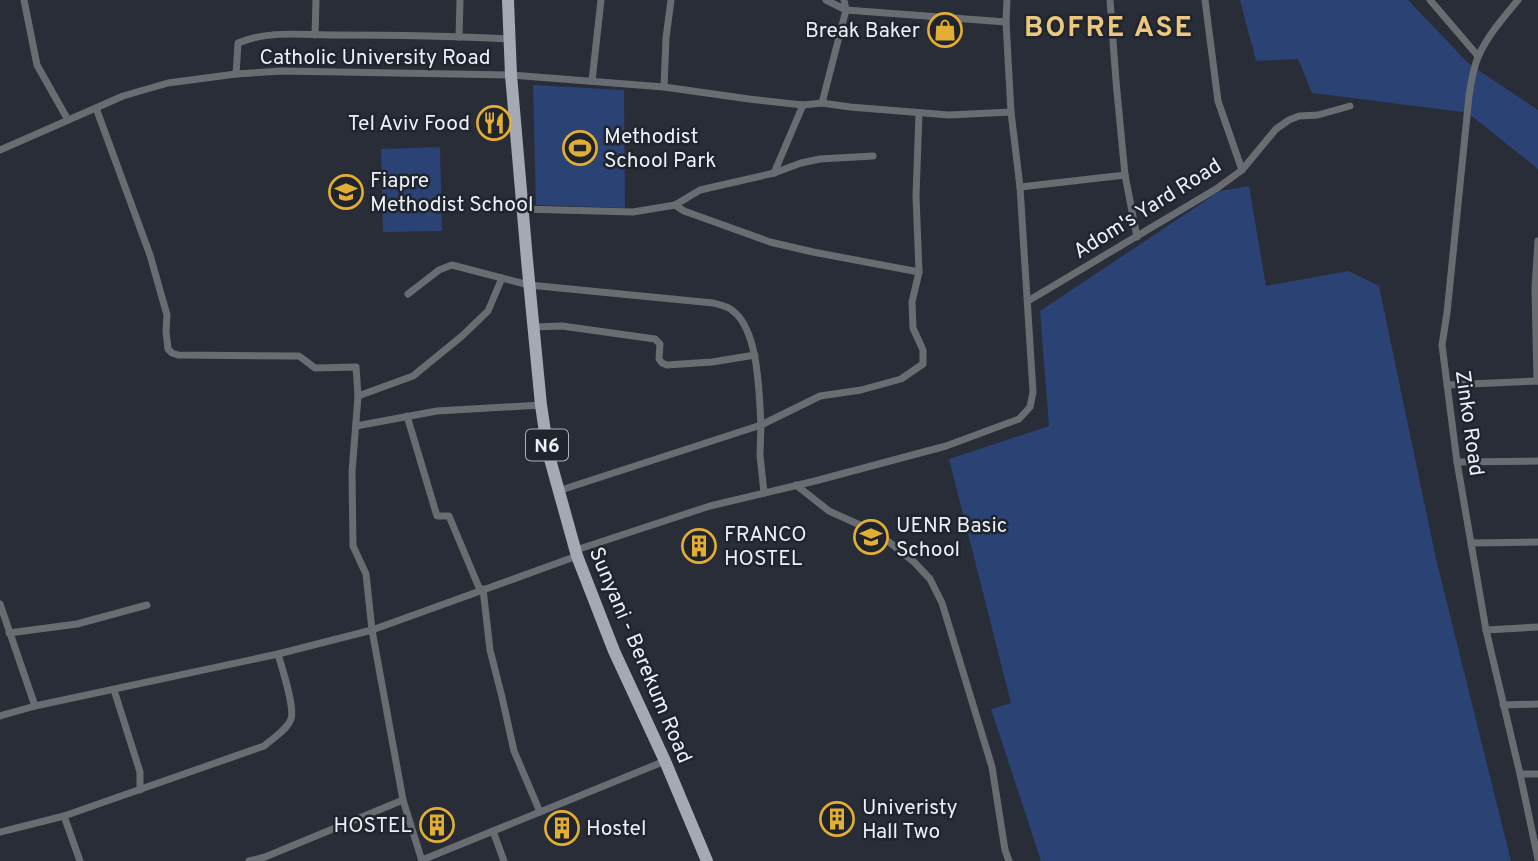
<svg xmlns="http://www.w3.org/2000/svg" width="1538" height="861" font-family="Overpass,sans-serif">
<style>
.green{fill:#2a4274}
.lines{fill:none;stroke-linecap:round;stroke-linejoin:round}
.minor{stroke:#696c71;stroke-width:7}
.primary{stroke:#a4a9b4;stroke-width:12}
.labels{text-anchor:middle;stroke-width:5;stroke-linejoin:round;paint-order:stroke}
.shield{fill:#1f242d;stroke:#aeb2ba;stroke-width:2}
.shield-label{font-size:19px;font-weight:bold;fill:#eceff6}
.poi-label{font-size:21px;fill:#eceff6;stroke:#1f242d;text-anchor:start}
.street-label{font-size:21px;fill:#eceff6;stroke:#1f242d}
.district-label{font-size:28px;font-weight:bold;letter-spacing:2px;fill:#ecc77f;stroke:#1f242d}
</style>
<rect width="100%" height="100%" fill="#292d37"/>
<g class="green">
<polygon points="1240,0 1408,0 1469,64 1538,110 1538,169 1473,117 1463,112 1312,93 1298,59 1256,61"/>
<polygon points="533,85 624,90 625,208 536,205"/>
<polygon points="440,147 442,231 383,232 381,149"/>
<polygon points="1249,186 1266,286 1348,271 1379,286 1436,559 1511,861 1041,861 991,709 1011,703 949,459 1049,426 1040,311 1220,191"/>
</g>
<g class="lines">
<g class="minor">
<polyline points="24,0 37,65 68,120"/>
<polyline points="826,0 846,10 1006,22 1007,0"/>
<polyline points="1205,0 1218,101 1242,170"/>
<polyline points="1430,0 1478,56"/>
<path d="M1518,0C1504,17 1487,36 1478,57C1473,69 1471,83 1469,96L1447,313L1442,345L1457,462L1486,630L1520,774L1538,859"/>
<polyline points="1006,22 1011,112 1020,187"/>
<polyline points="315,35 316,0"/>
<polyline points="459,37 460,0"/>
<path d="M236,74L238,43C268,30 303,35 335,35C393,35 451,36 509,39"/>
<polyline points="592,81 601,0"/>
<polyline points="664,87 749,99 803,105 822,103 850,107 949,115 1011,112"/>
<polyline points="822,103 846,10 844,0"/>
<polyline points="0,150 123,96 168,83 236,74 282,71 511,75 664,87 666,38 671,0"/>
<polyline points="774,173 803,105"/>
<polyline points="1125,175 1137,237"/>
<polyline points="675,205 684,211 770,242 813,252 919,272"/>
<polyline points="522,209 633,212 675,205 700,190 774,173 801,163 820,159 873,156"/>
<path d="M408,294L439,270L452,265L529,285L713,303C720,305 728,306 733,311C759,331 759,394 761,425L558,491"/>
<polyline points="1028,301 1216,189 1242,170 1276,129 1289,120 1299,116 1318,115 1350,106"/>
<polyline points="534,327 562,326 655,339 660,344 659,359 662,363 667,365 712,362 755,355"/>
<polyline points="1537,381 1535,288 1538,241"/>
<polyline points="1447,385 1538,381"/>
<polyline points="358,396 413,376 462,336 488,311 502,278"/>
<polyline points="407,416 437,516 449,516 480,590"/>
<polyline points="356,426 437,411 541,405"/>
<polyline points="1457,462 1538,461"/>
<polyline points="796,485 829,511 860,525 889,542 914,562 930,579 942,603 992,767 1005,850 1009,861"/>
<polyline points="764,493 760,455 761,425 820,396 861,390 901,379 923,364 923,350 913,328 912,302 919,272 916,196 919,113"/>
<polyline points="1471,543 1538,542"/>
<polyline points="576,550 710,506 815,481 946,446 1019,419 1030,407 1033,392 1020,187 1125,175 1116,81 1110,0"/>
<polyline points="483,589 490,650 502,697 514,751 540,812"/>
<polyline points="0,604 35,706"/>
<polyline points="1486,630 1538,627"/>
<polyline points="9,633 77,624 147,605"/>
<polyline points="114,690 140,772 140,790"/>
<polyline points="1503,705 1538,704"/>
<polyline points="0,716 35,706 278,654 372,630 366,574 353,546 352,472 358,396 356,367 315,368 299,356 295,356 178,355 172,353 168,349 166,331 167,315 150,255 96,108"/>
<polyline points="1520,774 1538,774"/>
<path d="M64,816L264,746C272,739 287,730 291,719C295,707 282,668 278,654"/>
<polyline points="493,831 504,861"/>
<polyline points="0,832 64,816 80,861"/>
<polyline points="422,860 665,761"/>
<polyline points="249,861 265,857 403,800"/>
<polyline points="422,861 403,800 372,630 577,556"/>
</g>
<polyline class="primary" points="508,0 511,75 527,260 541,405 548,452 577,556 614,651 665,761 707,861"/>
</g>
<defs>
<g id="shop-ring" transform="scale(1.75)"><circle r="9.5" fill="#1f242d" stroke="#e3ae34" stroke-width="1.5"/><path d="M-5-2.5h2.3a2.7 3.5 0 0 1 5.4 0H5L5.5 6h-11ZM-1.5-2.5h3a1.5 2.3 0 0 0-3 0Z" fill="#e3ae34"/></g>
<g id="restaurant-ring" transform="scale(1.75)"><circle r="9.5" fill="#1f242d" stroke="#e3ae34" stroke-width="1.5"/><path d="M-5-6h1v4h1v-4h1v4h1v-4h1v5L-1.5 .5V6h-2V.5L-5-1ZM5-6V6H3V1.5H1.5Q1.5-4 5-6Z" fill="#e3ae34"/></g>
<g id="stadium-ring" transform="scale(1.75)"><circle r="9.5" fill="#1f242d" stroke="#e3ae34" stroke-width="1.5"/><path d="M0-5a6.5 5 0 1 0 0 10a6.5 5 0 1 0 0-10ZM-3.5-1.8h7v3.6h-7Z" fill="#e3ae34"/></g>
<g id="school-ring" transform="scale(1.75)"><circle r="9.5" fill="#1f242d" stroke="#e3ae34" stroke-width="1.5"/><path d="M0-5L7-2L0 1L-7-2ZM-4 1L0 2.5L4 1V4Q0 6-4 4Z" fill="#e3ae34"/></g>
<g id="building-ring" transform="scale(1.75)"><circle r="9.5" fill="#1f242d" stroke="#e3ae34" stroke-width="1.5"/><path d="M-4-6H4V6H1V3H-1V6H-4ZM-2.5-4.3h1.7v1.8h-1.7ZM.8-4.3h1.7v1.8H.8ZM-2.5-1h1.7V.8h-1.7ZM.8-1h1.7V.8H.8Z" fill="#e3ae34"/></g>
</defs>
<g fill-rule="evenodd">
<use href="#shop-ring" x="945" y="30"/>
<use href="#restaurant-ring" x="494" y="123"/>
<use href="#stadium-ring" x="580" y="148"/>
<use href="#school-ring" x="346" y="192"/>
<use href="#school-ring" x="871" y="537"/>
<use href="#building-ring" x="699" y="546"/>
<use href="#building-ring" x="837" y="819"/>
<use href="#building-ring" x="437" y="825"/>
<use href="#building-ring" x="562" y="828"/>
</g>
<g class="labels">
<rect class="shield" x="526" y="429.5" width="42" height="31" rx="5"/>
<g class="shield-label">
<text x="547" y="452">N6</text>
</g>
<g class="poi-label">
<text x="920" y="37" text-anchor="end">Break Baker</text>
<text x="470" y="130" text-anchor="end">Tel Aviv Food</text>
<text x="604" y="143">Methodist<tspan x="604" dy="24">School Park</tspan></text>
<text x="370" y="187">Fiapre<tspan x="370" dy="24">Methodist School</tspan></text>
<text x="896" y="532">UENR Basic<tspan x="896" dy="24">School</tspan></text>
<text x="724" y="541">FRANCO<tspan x="724" dy="24">HOSTEL</tspan></text>
<text x="862" y="814">Univeristy<tspan x="862" dy="24">Hall Two</tspan></text>
<text x="412" y="832" text-anchor="end">HOSTEL</text>
<text x="586" y="835">Hostel</text>
</g>
<g class="street-label">
<text x="375" y="64">Catholic University Road</text>
<text transform="translate(1147 208) rotate(-32)" y="7">Adom's Yard Road</text>
<text transform="translate(1470 423) rotate(82)" y="7">Zinko Road</text>
<text transform="translate(641 655) rotate(67)" y="7">Sunyani - Berekum Road</text>
</g>
<g class="district-label">
<text x="1109" y="36">BOFRE ASE</text>
</g>
</g>
</svg>
